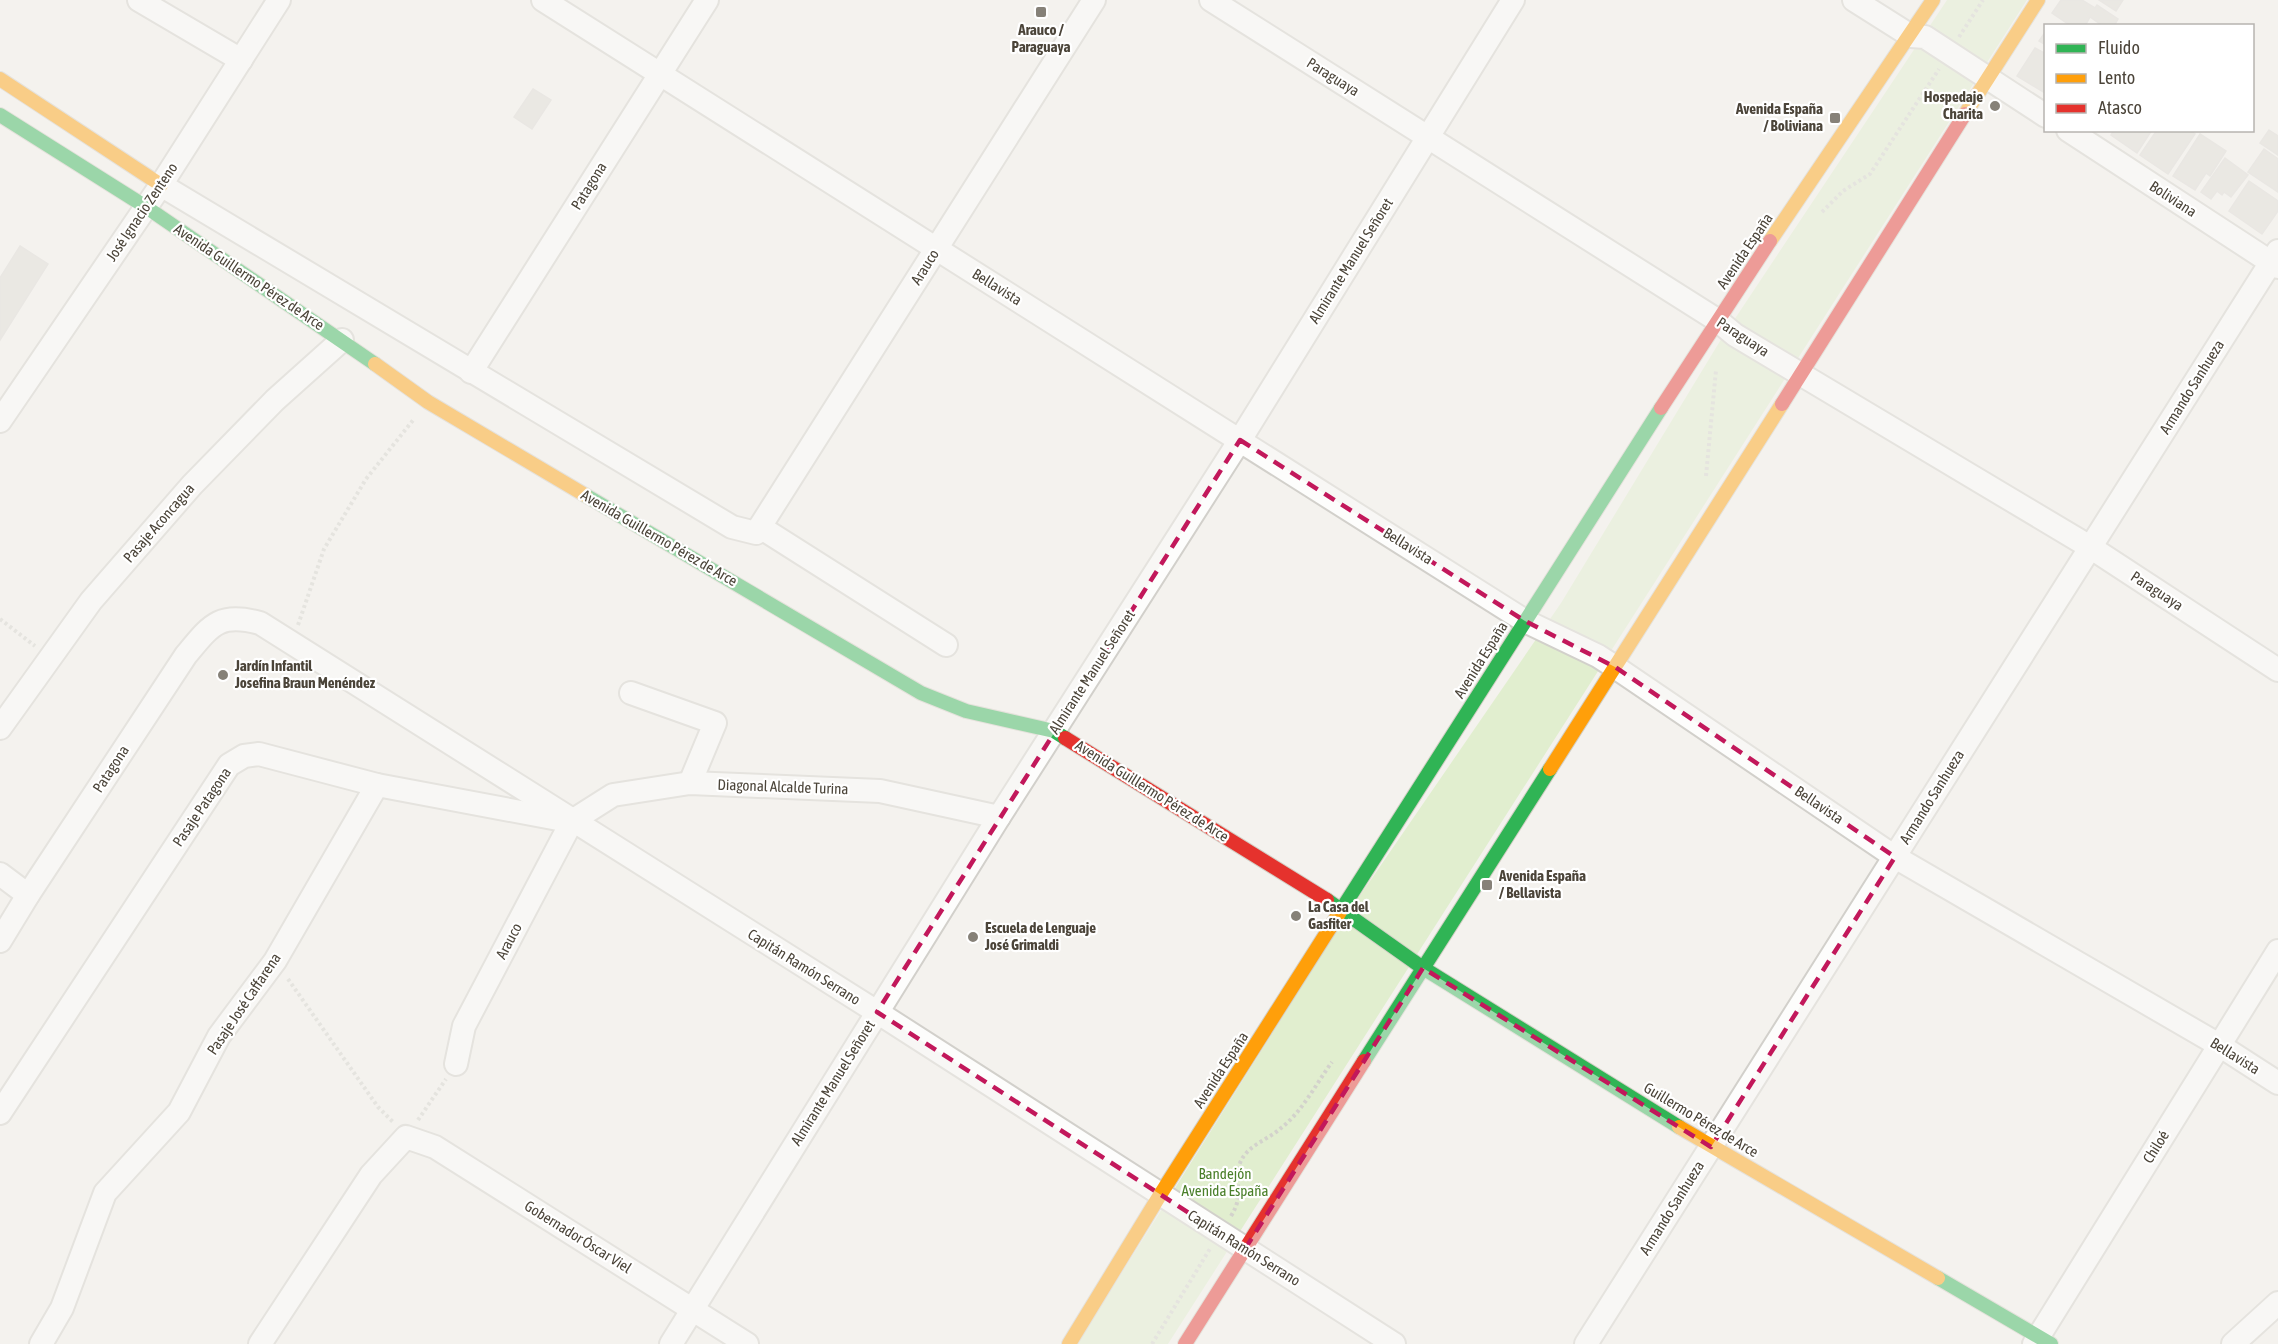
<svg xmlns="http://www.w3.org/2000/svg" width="2278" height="1344" font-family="'Asap Condensed',sans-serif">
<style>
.green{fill:#e1eecf}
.building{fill:#dedbd6;stroke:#dcd9d4;stroke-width:1.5}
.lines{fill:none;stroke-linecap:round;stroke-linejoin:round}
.street-casing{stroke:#d2d0cb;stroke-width:26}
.fast-casing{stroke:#d3cfc5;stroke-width:16}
.slow-casing{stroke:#d3cfc5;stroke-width:16}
.jam-casing{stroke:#d3cfc5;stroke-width:16}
.path{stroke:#d3d2cc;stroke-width:4;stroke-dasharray:3 3;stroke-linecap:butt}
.street{stroke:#fdfdfc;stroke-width:22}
.fast{stroke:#30b455;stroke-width:14}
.slow{stroke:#ff9f0a;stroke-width:14}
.jam{stroke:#e5322d;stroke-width:14}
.marked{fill:none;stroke:#c2185b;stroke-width:4.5;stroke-dasharray:12 8;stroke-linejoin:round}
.poi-dot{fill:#868178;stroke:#fff;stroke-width:2}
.labels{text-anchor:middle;stroke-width:4.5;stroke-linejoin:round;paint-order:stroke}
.poi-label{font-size:15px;font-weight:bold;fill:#4b4439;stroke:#fff;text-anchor:start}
.street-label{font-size:15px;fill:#4b4439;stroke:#fff}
.park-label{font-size:15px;fill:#4a7f2a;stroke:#fff}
</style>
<rect width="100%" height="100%" fill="#f4f2ee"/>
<polygon class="green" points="1947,0 2027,0 1168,1344 1077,1344 1348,913 1561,603 1720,341"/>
<g class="building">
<polygon points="2061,0 2082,0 2095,8 2097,5 2118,19 2114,26 2103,26 2090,17 2085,26 2071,26 2052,13"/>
<polygon points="2099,0 2123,0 2116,11"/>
<polygon points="2046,31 2046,45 2039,41"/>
<polygon points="2035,48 2046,54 2045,93 2017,76"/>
<polygon points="533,89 551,100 532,129 514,117"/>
<polygon points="2114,130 2152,130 2137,153 2111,135"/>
<polygon points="2157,130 2190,130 2195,134 2168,174 2140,155"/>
<polygon points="2269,130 2278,136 2278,155 2260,143"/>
<polygon points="2200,134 2226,151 2210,176 2206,173 2195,190 2173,176"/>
<polygon points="2264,149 2278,159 2278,192 2248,172"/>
<polygon points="2225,158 2248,175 2231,197 2224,192 2222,195 2217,191 2211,199 2201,192"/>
<polygon points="2249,181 2278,201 2278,211 2262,234 2229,211"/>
<polygon points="20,246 48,264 0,340 0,278"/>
</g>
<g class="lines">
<g class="street-casing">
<g id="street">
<polyline points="139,0 241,60"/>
<polyline points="543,0 1525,621 1598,656 1615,667 1895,857 2219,1045 2278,1083"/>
<polyline points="1211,0 1717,320 1735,335 2090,547 2278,670"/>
<polyline points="1854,0 1911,36 1925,37 2046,116"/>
<polyline points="2068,130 2278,267"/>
<polyline points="161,185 732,527 756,533 1094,0"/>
<polyline points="471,372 707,0"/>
<polyline points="0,421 161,185 279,0"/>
<polyline points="760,527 946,645"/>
<polyline points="631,693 715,723 690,783"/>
<polyline points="0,728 91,601 192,485 275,400 342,340"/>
<polyline points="572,821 613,795 690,783 880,791 999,817"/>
<polyline points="0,874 28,895"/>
<path d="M0,941L28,895L186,655C211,625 219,612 260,623L877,1012L1394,1344"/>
<polyline points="456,1064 464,1026 572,821"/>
<polyline points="0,1113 229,765 244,756 259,754 377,785 558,819"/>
<polyline points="41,1344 62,1308 105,1193 179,1112 219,1036 275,961 377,785"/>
<polyline points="260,1344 371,1175 406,1137 435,1147 747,1344"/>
<polyline points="671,1344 999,817 1240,440 1513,0"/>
<polyline points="1586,1344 2278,251"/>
<polyline points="2034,1344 2278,951"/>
<polyline points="2233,1344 2278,1303"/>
</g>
</g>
<g class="fast-casing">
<g id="fast">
<polyline points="0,115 146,207 375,364"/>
<polyline points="585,495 921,693 966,711 1054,731 1065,738"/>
<polyline points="1327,900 1423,968 1679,1127"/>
<polyline points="1340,912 1661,408"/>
<polyline points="1364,1061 1550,769"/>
<polyline points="1938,1278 2051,1344"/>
</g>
</g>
<g class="slow-casing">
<g id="slow">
<polyline points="0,79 161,185"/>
<polyline points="1965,114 2038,0"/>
<polyline points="1770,241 1933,0"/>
<polyline points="375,364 428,402 585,495"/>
<polyline points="1550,769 1782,404"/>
<polyline points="1679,1127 1938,1278"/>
<polyline points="1069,1344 1160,1195 1340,912"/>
</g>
</g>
<g class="jam-casing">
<g id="jam">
<polyline points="1782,404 1965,114"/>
<polyline points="1661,408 1770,241"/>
<polyline points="1065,738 1327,900"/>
<polyline points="1185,1344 1364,1061"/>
</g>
</g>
<g class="path">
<polyline points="1959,37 1983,0"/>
<polyline points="1822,212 1843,191 1870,174 1939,69"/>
<polyline points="1706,476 1716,370"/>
<polyline points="0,619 35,646"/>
<polyline points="298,625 324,549 366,479 414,419"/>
<polyline points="288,979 378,1107 393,1122"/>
<polyline points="418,1120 446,1079"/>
<path d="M1231,1216C1246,1192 1232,1182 1240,1163C1247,1145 1268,1140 1281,1128C1302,1112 1316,1084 1332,1062"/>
<polyline points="1152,1344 1211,1247"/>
</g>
<use href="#street" class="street"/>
<use href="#fast" class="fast"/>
<use href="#slow" class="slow"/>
<use href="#jam" class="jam"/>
</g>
<path d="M0 0H2278V1344H0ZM1240,440L1525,621L1615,667L1895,857L1711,1147L1423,968L1245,1249L877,1012Z" fill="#f4f2ee" fill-opacity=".55" fill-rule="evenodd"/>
<path class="marked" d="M1240,440L1525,621L1615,667L1895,857L1711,1147L1423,968L1245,1249L877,1012Z"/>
<g class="poi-dot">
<rect x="1035" y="6" width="12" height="12" rx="3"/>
<circle cx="1995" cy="106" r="6"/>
<rect x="1829" y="112" width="12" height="12" rx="3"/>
<circle cx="223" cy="675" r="6"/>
<rect x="1481" y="879" width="12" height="12" rx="3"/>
<circle cx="1296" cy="916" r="6"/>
<circle cx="973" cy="937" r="6"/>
</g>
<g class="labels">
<g class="poi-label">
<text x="1041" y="35" text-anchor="middle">Arauco /<tspan x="1041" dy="17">Paraguaya</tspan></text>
<text x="1983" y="102" text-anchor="end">Hospedaje<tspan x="1983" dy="17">Charita</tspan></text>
<text x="1823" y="114" text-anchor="end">Avenida España<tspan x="1823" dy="17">/ Boliviana</tspan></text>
<text x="235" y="671">Jardín Infantil<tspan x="235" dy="17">Josefina Braun Menéndez</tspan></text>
<text x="1499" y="881">Avenida España<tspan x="1499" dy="17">/ Bellavista</tspan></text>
<text x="1308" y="912">La Casa del<tspan x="1308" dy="17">Gasfiter</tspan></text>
<text x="985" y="933">Escuela de Lenguaje<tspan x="985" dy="17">José Grimaldi</tspan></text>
</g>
<g class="street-label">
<text transform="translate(1333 77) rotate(32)" y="5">Paraguaya</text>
<text transform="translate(589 186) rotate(-58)" y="5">Patagona</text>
<text transform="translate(2173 199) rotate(33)" y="5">Boliviana</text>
<text transform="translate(142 212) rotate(-56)" y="5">José Ignacio Zenteno</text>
<text transform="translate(1745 251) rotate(-56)" y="5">Avenida España</text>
<text transform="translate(1351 261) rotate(-58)" y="5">Almirante Manuel Señoret</text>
<text transform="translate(925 267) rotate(-58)" y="5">Arauco</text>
<text transform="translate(249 277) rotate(34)" y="5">Avenida Guillermo Pérez de Arce</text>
<text transform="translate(997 287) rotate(32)" y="5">Bellavista</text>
<text transform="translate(1743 337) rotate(33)" y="5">Paraguaya</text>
<text transform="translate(2192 387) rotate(-58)" y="5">Armando Sanhueza</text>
<text transform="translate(159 523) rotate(-49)" y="5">Pasaje Aconcagua</text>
<text transform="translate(659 538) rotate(30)" y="5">Avenida Guillermo Pérez de Arce</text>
<text transform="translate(1408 546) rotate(32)" y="5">Bellavista</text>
<text transform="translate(2157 591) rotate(33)" y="5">Paraguaya</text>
<text transform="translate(1481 660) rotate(-58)" y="5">Avenida España</text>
<text transform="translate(1092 672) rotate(-57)" y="5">Almirante Manuel Señoret</text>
<text transform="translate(111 769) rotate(-57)" y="5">Patagona</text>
<text transform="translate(783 787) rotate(2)" y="5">Diagonal Alcalde Turina</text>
<text transform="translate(1152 791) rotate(32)" y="5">Avenida Guillermo Pérez de Arce</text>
<text transform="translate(1932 797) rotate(-58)" y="5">Armando Sanhueza</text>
<text transform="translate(1819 805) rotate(34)" y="5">Bellavista</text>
<text transform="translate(202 807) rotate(-56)" y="5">Pasaje Patagona</text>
<text transform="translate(509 941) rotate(-62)" y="5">Arauco</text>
<text transform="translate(804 967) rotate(32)" y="5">Capitán Ramón Serrano</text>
<text transform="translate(244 1004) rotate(-56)" y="5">Pasaje José Caffarena</text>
<text transform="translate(2235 1056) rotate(32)" y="5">Bellavista</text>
<text transform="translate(1221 1070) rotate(-57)" y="5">Avenida España</text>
<text transform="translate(833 1083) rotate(-58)" y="5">Almirante Manuel Señoret</text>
<text transform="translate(1701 1120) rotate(31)" y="5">Guillermo Pérez de Arce</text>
<text transform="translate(2156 1147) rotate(-58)" y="5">Chiloé</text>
<text transform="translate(1672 1208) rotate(-58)" y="5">Armando Sanhueza</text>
<text transform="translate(578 1237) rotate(32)" y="5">Gobernador Óscar Viel</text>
<text transform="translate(1244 1248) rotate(32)" y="5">Capitán Ramón Serrano</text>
</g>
<g class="park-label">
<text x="1225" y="1179">Bandejón<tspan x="1225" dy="17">Avenida España</tspan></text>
</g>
</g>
<rect x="2044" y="24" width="210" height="108" fill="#ffffff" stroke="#b7b4b0" stroke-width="1.5"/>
<rect x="2056" y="44" width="30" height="9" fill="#30b455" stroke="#b7b4b0" stroke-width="1.5"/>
<text x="2098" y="54" font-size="18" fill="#4b4439">Fluido</text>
<rect x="2056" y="74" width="30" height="9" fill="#ff9f0a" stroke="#b7b4b0" stroke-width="1.5"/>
<text x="2098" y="84" font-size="18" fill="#4b4439">Lento</text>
<rect x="2056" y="104" width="30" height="9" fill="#e5322d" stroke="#b7b4b0" stroke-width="1.5"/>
<text x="2098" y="114" font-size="18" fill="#4b4439">Atasco</text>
</svg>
